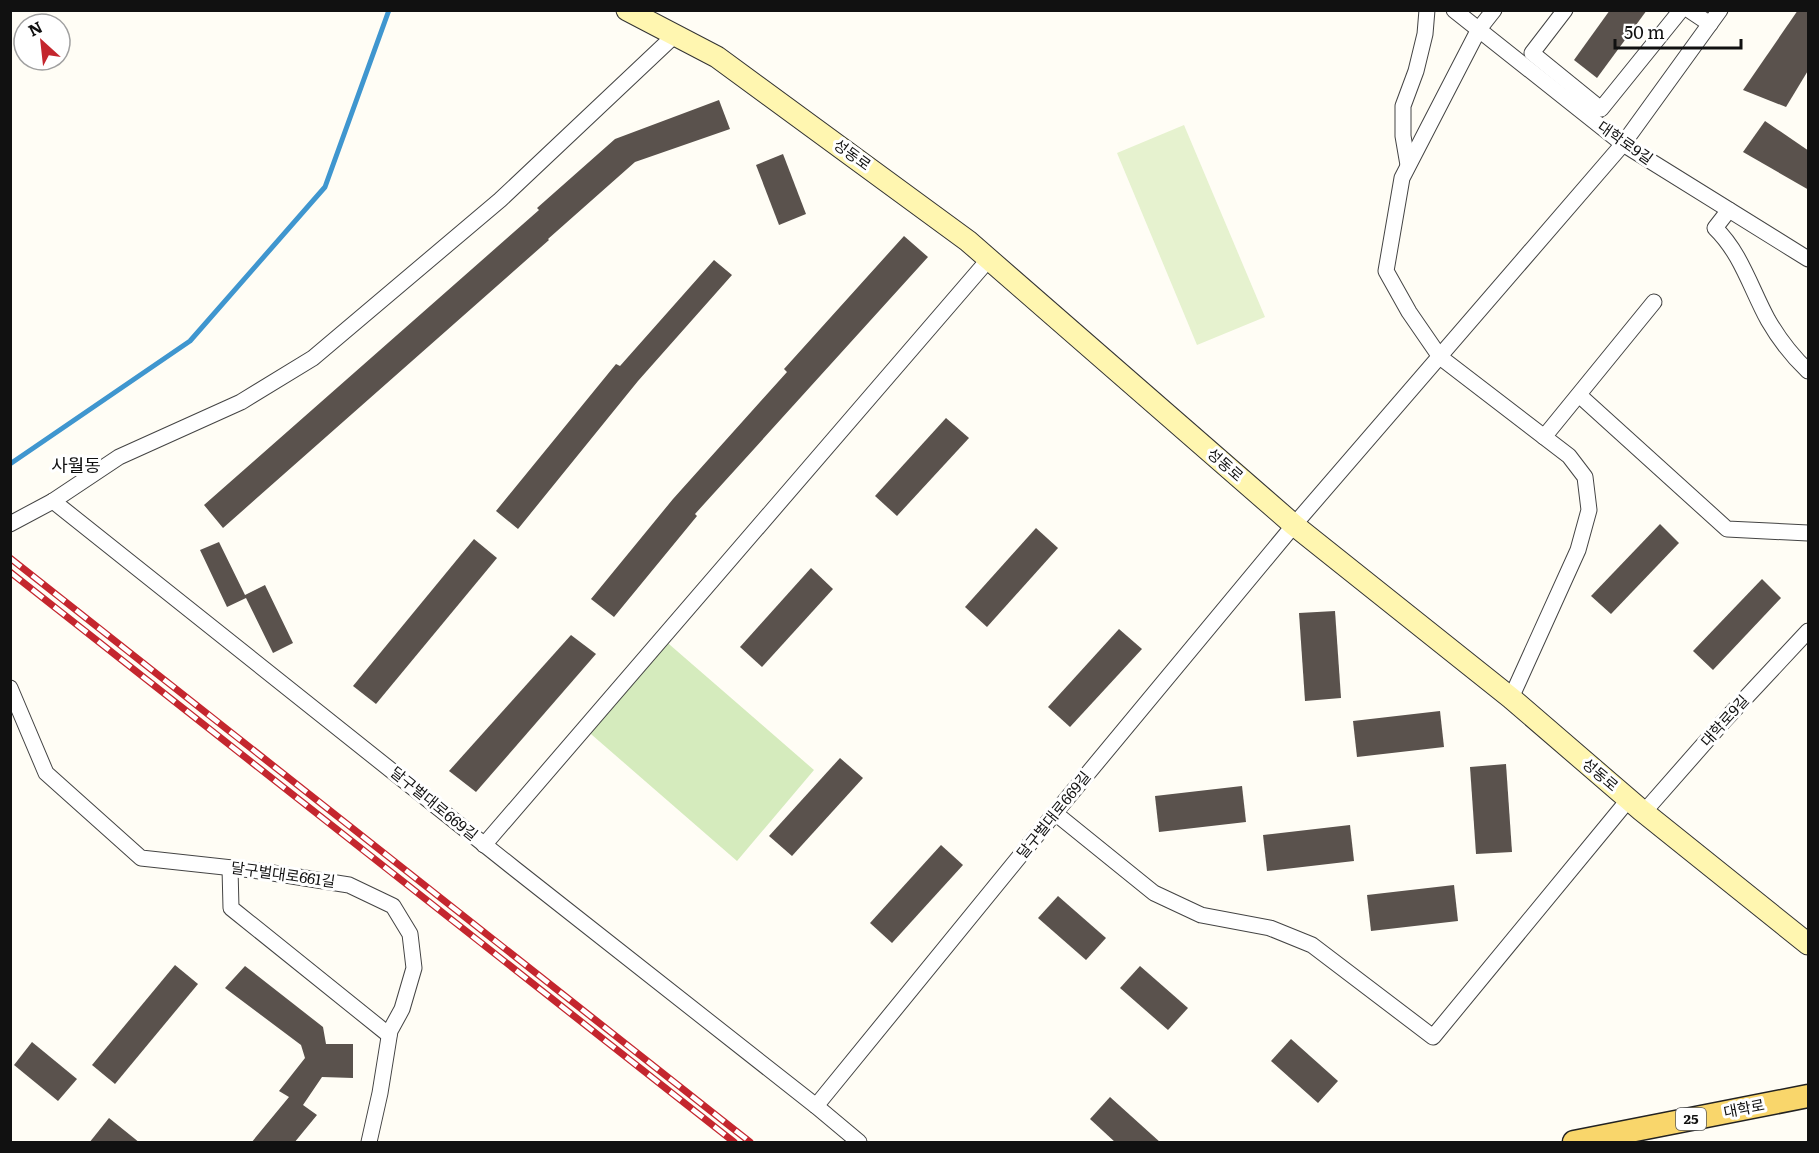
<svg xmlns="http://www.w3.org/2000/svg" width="1819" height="1153" font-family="Literata,'Noto Sans KR',serif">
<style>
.green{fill:#d5ebbd}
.pitch{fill:#e6f2cf}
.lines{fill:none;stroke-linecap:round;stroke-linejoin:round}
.stream{stroke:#3f96cf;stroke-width:5}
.building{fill:#5a524d}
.street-casing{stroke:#444;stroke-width:17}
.secondary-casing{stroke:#333;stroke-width:23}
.primary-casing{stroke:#222;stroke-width:25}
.street{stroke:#fff;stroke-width:15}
.secondary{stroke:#fff6b0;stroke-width:21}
.primary{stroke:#f9d66b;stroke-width:22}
.rail-casing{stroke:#c4262e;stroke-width:7}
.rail{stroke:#fff;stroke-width:4.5;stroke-dasharray:14;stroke-linecap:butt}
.labels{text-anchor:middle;stroke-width:6;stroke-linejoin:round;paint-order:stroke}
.shield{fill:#fff;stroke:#585858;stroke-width:1.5}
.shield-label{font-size:14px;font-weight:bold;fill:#111}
.street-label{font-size:15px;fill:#111;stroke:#fff}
.quarter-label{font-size:18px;fill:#111;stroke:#fff}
</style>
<rect width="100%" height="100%" fill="#fffdf5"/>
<polygon class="green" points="662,638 814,770 737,861 584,728"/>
<polygon class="pitch" points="1184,125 1265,317 1197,345 1117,153"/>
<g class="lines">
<polyline class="stream" points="10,464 190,341 325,187 389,10"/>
</g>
<g class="building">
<polygon points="1610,10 1647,10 1597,78 1574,60"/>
<polygon points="1798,10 1809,10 1809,69 1786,107 1743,90"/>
<polygon points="719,100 730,129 635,162 548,239 549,240 223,528 204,505 539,210 537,208 615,139"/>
<polygon points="1765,121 1809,151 1809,190 1743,152"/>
<polygon points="783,154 806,214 779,225 756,165"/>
<polygon points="904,236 928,257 695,514 697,516 614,617 591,599 673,499 787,372 784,369"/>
<polygon points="714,260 732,275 638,381 518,529 496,511 616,364 620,366"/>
<polygon points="946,418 969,438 897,516 875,496"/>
<polygon points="1660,524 1679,543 1611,614 1591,596"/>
<polygon points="1036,528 1058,548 987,627 965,607"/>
<polygon points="474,539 497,558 376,704 353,686"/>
<polygon points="219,542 245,595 265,585 293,643 273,653 246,598 227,607 200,550"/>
<polygon points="811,568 833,589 762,667 740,647"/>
<polygon points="1762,579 1781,598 1713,670 1693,651"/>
<polygon points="1335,611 1341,698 1305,701 1299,613"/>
<polygon points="1119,629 1142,649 1070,727 1048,707"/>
<polygon points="571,635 596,654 476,792 449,771"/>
<polygon points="1440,711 1444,747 1357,757 1353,721"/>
<polygon points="840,758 863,778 792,856 769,836"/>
<polygon points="1506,764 1512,852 1476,854 1470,767"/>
<polygon points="1242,786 1246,822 1159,832 1155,796"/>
<polygon points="1350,825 1354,861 1267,871 1263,835"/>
<polygon points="941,845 963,865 892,943 870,923"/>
<polygon points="1454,885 1458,921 1371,931 1367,895"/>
<polygon points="1058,896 1106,938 1086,960 1038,918"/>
<polygon points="175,965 198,984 115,1084 92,1065"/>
<polygon points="245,966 323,1027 326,1044 353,1044 353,1078 322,1077 303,1105 317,1115 294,1143 251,1143 289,1097 279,1091 305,1058 301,1045 225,988"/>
<polygon points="1140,966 1188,1008 1168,1030 1120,988"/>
<polygon points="1291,1039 1338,1081 1318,1103 1271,1061"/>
<polygon points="32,1042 77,1079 58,1101 14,1065"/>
<polygon points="1110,1097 1161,1143 1116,1143 1090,1119"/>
<polygon points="109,1118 140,1143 89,1143"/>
</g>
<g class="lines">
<g class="street-casing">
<g id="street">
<polyline points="1454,10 1623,144 1808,259"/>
<polyline points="1494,10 1479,29 1402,178 1386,271 1409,312 1440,357 1569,456 1585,477 1589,510 1578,550 1511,698"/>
<polyline points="1565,10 1532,53 1601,109 1681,10"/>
<polyline points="1689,10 1710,24"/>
<polyline points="1408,165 1403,136 1403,106 1416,71 1425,34 1427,10"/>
<path d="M1729,210L1715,228C1741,253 1751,289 1768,320C1779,339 1792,356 1808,371"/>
<polyline points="1579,395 1727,529 1808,533"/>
<polyline points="1544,437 1654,302"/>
<polyline points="53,501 515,869 816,1106 859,1142"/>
<polyline points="10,524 53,501 119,457 241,402 313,358 500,200 676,34"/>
<polyline points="10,688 46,773 141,858 260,871 349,885 393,906 410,934 414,968 402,1009 390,1031 380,1093 369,1142"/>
<polyline points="1644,812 1724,721 1808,631"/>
<polyline points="1055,813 1154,893 1201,915 1270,928 1312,945 1433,1037 1629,799"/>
<polyline points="484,845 989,259"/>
<polyline points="230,868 231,908 389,1035"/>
<polyline points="816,1106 1055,813 1294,525 1623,144 1720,10"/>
</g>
</g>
<g class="secondary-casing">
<polyline id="secondary" points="627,10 717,57 968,241 1294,525 1511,698 1641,810 1808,944"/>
</g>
<g class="primary-casing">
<polyline id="primary" points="1574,1142 1808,1096"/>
</g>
<use href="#street" class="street"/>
<use href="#secondary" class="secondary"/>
<use href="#primary" class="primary"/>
<g class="rail-casing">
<g id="rail">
<polyline points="10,558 750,1142"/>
<polyline points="10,572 734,1142"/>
</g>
</g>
<use href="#rail" class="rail"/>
</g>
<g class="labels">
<rect class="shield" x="1676" y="1108" width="30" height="22" rx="4.5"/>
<g class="shield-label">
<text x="1691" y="1124">25</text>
</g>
<g class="street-label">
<text transform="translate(1625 143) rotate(35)" y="5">대학로9길</text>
<text transform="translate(852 155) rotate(36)" y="5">성동로</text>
<text transform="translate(1225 465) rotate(41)" y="5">성동로</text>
<text transform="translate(1725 721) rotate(-48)" y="5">대학로9길</text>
<text transform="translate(1600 775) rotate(40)" y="5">성동로</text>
<text transform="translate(434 804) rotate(39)" y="5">달구벌대로669길</text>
<text transform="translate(1054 815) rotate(-51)" y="5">달구벌대로669길</text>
<text transform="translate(283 875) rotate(8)" y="5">달구벌대로661길</text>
<text transform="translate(1744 1109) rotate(-11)" y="5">대학로</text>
</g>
<g class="quarter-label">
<text x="76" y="472">사월동</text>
</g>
</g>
<rect width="1819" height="1153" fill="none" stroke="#111111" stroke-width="24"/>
<g transform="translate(42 42) rotate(333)"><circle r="28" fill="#ffffff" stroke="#a0a0a0" stroke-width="1.5"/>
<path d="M0-4.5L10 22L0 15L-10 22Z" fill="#c4262e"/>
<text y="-9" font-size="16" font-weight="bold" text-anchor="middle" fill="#111111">N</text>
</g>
<path d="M1615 39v9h126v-9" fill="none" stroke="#111111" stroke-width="3"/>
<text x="1624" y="39" font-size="18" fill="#111111" stroke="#ffffff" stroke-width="4.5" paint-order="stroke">50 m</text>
</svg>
